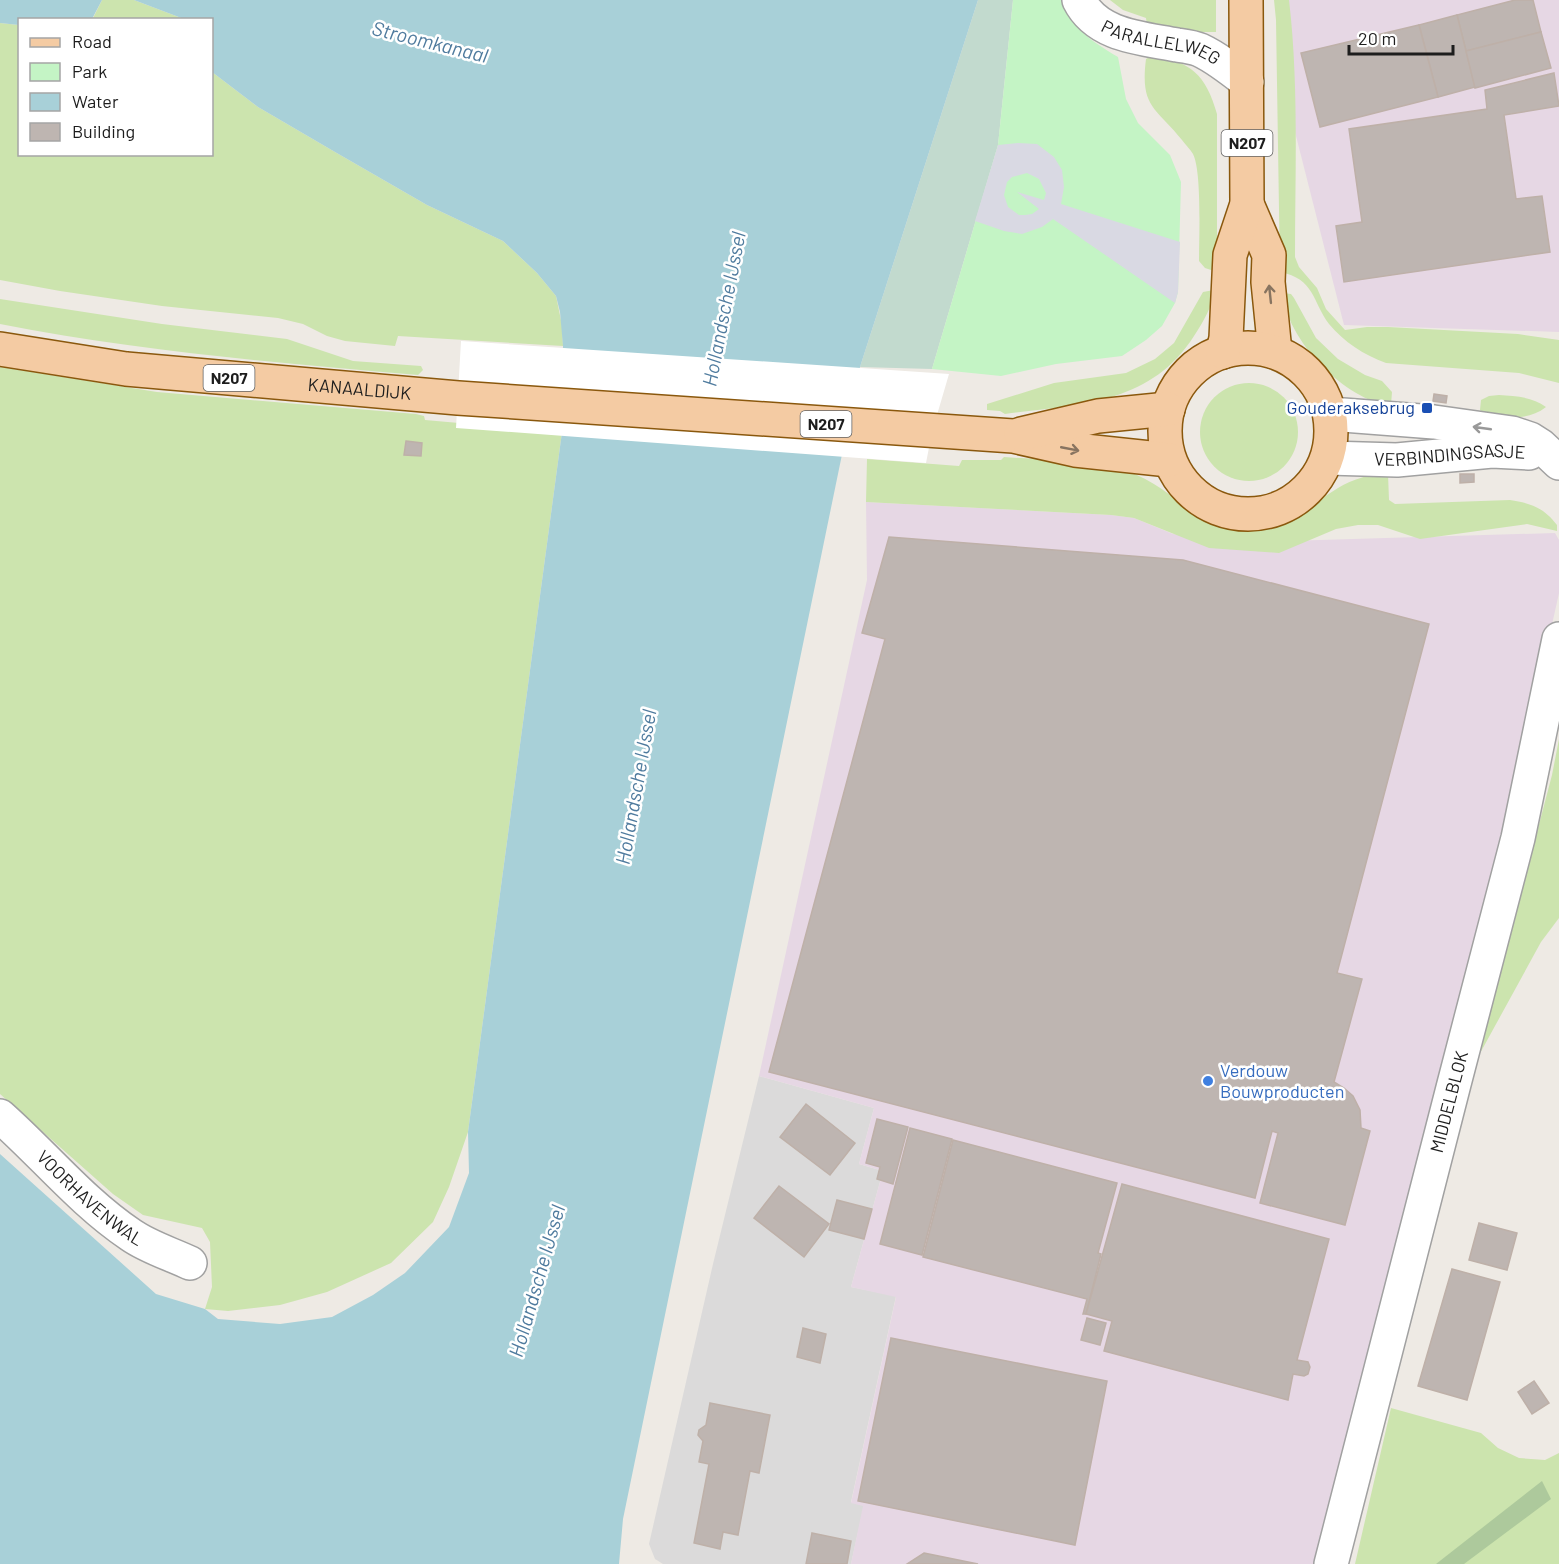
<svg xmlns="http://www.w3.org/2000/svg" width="1559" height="1564" font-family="Barlow,sans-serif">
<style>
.residential{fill:#dbdada}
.industrial{fill:#e6d7e4}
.grass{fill:#cce4ae}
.forest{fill:#adc99c}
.wetland{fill:#c2dace}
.park{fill:#c4f4c5}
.plaza{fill:#d9d9e3;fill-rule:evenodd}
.water{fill:#a8d0d8}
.pier{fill:#fff}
.building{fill:#beb5b1;stroke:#beb0a8;stroke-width:1.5}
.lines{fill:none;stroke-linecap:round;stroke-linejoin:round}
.minor-casing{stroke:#a1a1a1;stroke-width:36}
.tertiary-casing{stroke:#a1a1a1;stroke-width:36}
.primary-casing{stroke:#8a580d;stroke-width:36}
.minor{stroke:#fff;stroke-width:33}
.tertiary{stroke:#fff;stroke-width:33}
.primary{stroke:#f4cba3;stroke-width:33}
.oneway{stroke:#887460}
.oneway2{stroke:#999}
.transit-dot{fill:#1a4fb4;stroke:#fff;stroke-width:2}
.shop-dot{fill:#3f7fe0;stroke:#fff;stroke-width:2}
.labels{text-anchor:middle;stroke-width:5;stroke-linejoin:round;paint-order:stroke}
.shield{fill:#fff;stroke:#616161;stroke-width:1.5}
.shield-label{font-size:16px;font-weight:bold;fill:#1d1d1d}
.street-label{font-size:18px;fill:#1d1d1d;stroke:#fff}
.transit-label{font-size:18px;fill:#164399;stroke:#fff;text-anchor:end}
.shop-label{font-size:18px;fill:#366cbe;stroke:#fff;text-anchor:start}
.water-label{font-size:20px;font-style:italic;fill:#4f7b9e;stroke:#fff}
</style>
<rect width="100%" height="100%" fill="#eeeae4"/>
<polygon class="residential" points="759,1076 874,1108 859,1164 883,1171 851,1287 896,1296 851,1502 864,1505 851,1564 663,1564 655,1559 649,1544 713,1264"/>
<g class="industrial">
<polygon points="1278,0 1559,0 1559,332 1344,325 1278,65"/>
<polygon points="866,502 1111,515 1134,518 1173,534 1254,542 1555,533 1559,540 1559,593 1418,1228 1332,1564 851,1564 863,1506 851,1503 896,1297 851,1287 883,1171 859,1164 874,1108 759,1076 867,580"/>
</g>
<g class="grass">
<polygon points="102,0 134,0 184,19 92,20"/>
<polygon points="1110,0 1216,0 1216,32 1172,32 1147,26 1146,18 1123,10"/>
<path d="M1274,0H1289C1299,85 1295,172 1295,257L1299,267L1317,288L1326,309L1345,330L1367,327H1388L1518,334L1559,340V383L1519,373L1386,363C1364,355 1344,342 1329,324C1312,301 1315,279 1280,272L1276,20Z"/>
<polygon points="0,23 19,25 20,154 212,154 212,72 258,107 335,152 427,205 503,241 537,273 556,296 562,325 563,346 398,336 395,346 345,341 327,336 303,324 278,318 162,306 60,291 0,280"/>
<path d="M1151,56C1191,61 1206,75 1217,114V272L1205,268L1199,261C1199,238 1202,172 1193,154C1190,149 1185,144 1182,140C1155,107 1140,107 1146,59Z"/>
<path d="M1214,290C1213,306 1203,322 1194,336C1150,405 1079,404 1005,414L1000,411L987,410V404L1054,383L1126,373L1155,359L1174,343L1203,292Z"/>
<path d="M1283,293L1291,294L1294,298L1316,338L1338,359L1365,375L1382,381L1392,392L1391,405C1346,402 1285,338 1283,293Z"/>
<path d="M0,299L162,324L287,339L353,361L421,366L423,370L418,375C278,363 138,351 0,324Z"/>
<polygon points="0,367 157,392 416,414 424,416 425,420 562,432 468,1132 449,1187 433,1222 391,1263 327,1292 280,1305 228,1311 205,1309 212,1287 210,1242 202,1228 143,1215 113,1194 0,1094"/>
<circle cx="1249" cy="432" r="49"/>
<path d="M1499,395C1516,396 1533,397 1546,407C1527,422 1505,417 1483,413L1480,410L1481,400L1489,396Z"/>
<path d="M1004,457C1043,460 1088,459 1127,471C1177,488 1199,535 1258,528C1296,524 1308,506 1338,488C1353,479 1369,475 1386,471L1388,474L1389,500L1395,504L1510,500C1531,503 1544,508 1557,525V531L1527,524L1420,539L1378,525H1358L1336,529L1279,553L1209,548L1134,518L1111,515L866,502L867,459L959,466L962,460H1001Z"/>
<polygon points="1559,739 1559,918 1541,942 1478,1057 1552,775"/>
<polygon points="1391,1408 1481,1433 1498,1448 1519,1458 1545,1460 1559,1453 1559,1564 1355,1564"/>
</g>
<polygon class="forest" points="1542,1481 1551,1499 1464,1564 1436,1564"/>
<polygon class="wetland" points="978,0 1013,0 998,145 932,369 860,367"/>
<path class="park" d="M1013,0H1062C1075,31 1090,40 1118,57L1126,99L1138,123L1170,155L1181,182L1178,292L1175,303L1162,326L1146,340L1122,356L1056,364L1001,376L932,369L998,145Z"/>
<path class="plaza" d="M1018,143L1037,144L1054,157L1062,170L1064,187L1061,204L1180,242L1178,292L1175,303L1053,219L1042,227L1022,234L1004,231L975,221L998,145ZM1027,173L1039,179L1046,193L1044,200L1017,192L1039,209L1032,214L1025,215H1019L1008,207L1004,195L1007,182L1012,177Z"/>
<g class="water">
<polygon points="0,0 102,0 92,19 20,20 19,25 0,23"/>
<polygon points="134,0 978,0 860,367 623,1519 619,1564 0,1564 0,1154 156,1294 205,1309 218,1319 280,1324 332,1317 373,1295 405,1273 449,1227 469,1173 468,1132 562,432 563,346 560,312 556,296 537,273 503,241 427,205 335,152 258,107 212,72 212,20 184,19"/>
</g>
<polygon class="pier" points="461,341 949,374 932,432 926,463 456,428"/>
<g class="building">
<polygon points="1515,0 1533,0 1541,32 1466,51 1457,15"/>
<polygon points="1457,15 1475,87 1438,97 1419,25"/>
<polygon points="1419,25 1438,97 1320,127 1301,53"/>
<polygon points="1541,32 1551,68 1475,88 1466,51"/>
<polygon points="1554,73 1559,106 1504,115 1516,199 1542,196 1550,252 1344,282 1336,226 1362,222 1349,129 1487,109 1485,90"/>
<polygon points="1434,394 1447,396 1446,403 1433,401"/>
<polygon points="406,441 422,443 421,456 404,455"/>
<polygon points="1460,474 1474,474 1474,482 1460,483"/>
<polygon points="889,537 1183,560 1429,624 1337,973 1362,979 1334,1082 1344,1088 1353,1096 1360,1110 1361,1128 1370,1131 1345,1225 1260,1203 1278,1133 1272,1131 1255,1198 769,1072 885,639 862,633"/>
<polygon points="806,1104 855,1143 830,1175 780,1137"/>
<polygon points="877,1119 908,1127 893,1184 877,1179 880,1167 866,1163"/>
<polygon points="910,1128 952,1139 922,1255 880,1244"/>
<polygon points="953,1140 1117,1183 1098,1253 1101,1254 1086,1314 1083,1314 1087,1299 923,1257"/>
<polygon points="1122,1184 1329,1239 1297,1360 1308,1362 1310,1367 1308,1374 1304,1376 1293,1374 1288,1400 1104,1351 1112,1321 1086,1314"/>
<polygon points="779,1186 829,1224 804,1257 754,1218"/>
<polygon points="837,1200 872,1209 864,1239 829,1230"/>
<polygon points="1479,1223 1517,1233 1507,1270 1469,1260"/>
<polygon points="1452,1269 1500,1282 1467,1400 1418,1386"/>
<polygon points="1087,1318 1106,1323 1100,1345 1081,1340"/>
<polygon points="803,1328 826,1334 820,1363 797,1357"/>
<polygon points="891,1338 1107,1381 1075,1545 858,1501"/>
<polygon points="1534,1381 1549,1403 1532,1414 1518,1392"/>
<polygon points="710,1403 770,1415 759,1473 750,1471 738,1535 723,1532 720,1549 694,1543 709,1464 699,1462 703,1441 698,1435 699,1430 706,1425"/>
<polygon points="812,1533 851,1541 847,1564 806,1564"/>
<polygon points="924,1553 978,1564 907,1564"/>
</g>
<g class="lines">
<g class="minor-casing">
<g id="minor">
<path id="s1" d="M1079,0C1097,36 1141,38 1177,45C1184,46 1193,47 1200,50C1217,58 1232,70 1247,82"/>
<path id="s2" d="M0,1116C44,1155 82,1202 131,1235C148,1247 171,1254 190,1263"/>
</g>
</g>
<g class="tertiary-casing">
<g id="tertiary">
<polyline points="1330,414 1434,422 1512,433 1530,439 1541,446 1559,463"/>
<path id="s3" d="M1328,458L1397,460L1492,451L1529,453"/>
<path id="s4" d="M1331,1564L1454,1084L1518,838L1559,639"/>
</g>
</g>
<g class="primary-casing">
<g id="primary">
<polyline points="1247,204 1269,255 1268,282 1275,352"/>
<circle cx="1248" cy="431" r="83"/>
<path id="s5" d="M0,349L126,369L458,398L1013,436L1075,450L1169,460"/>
<polyline points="1223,352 1226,338 1230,255 1247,204 1246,0"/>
<polyline points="1021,434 1098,416 1168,409"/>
</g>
</g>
<use href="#minor" class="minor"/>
<use href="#tertiary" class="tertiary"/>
<use href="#primary" class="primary"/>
</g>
<defs><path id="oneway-shaft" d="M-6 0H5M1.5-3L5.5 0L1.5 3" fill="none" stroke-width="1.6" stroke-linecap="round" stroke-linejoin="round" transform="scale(1.5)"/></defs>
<g class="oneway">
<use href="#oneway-shaft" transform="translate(1270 294) rotate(-96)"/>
<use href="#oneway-shaft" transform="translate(1070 449) rotate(11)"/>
</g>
<use class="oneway2" href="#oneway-shaft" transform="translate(1482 428) rotate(-172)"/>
<rect class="transit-dot" x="1421" y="402" width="12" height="12" rx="3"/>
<circle class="shop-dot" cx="1208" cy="1081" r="6"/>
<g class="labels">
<g class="shield">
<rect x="1221.5" y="130" width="51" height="26" rx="4.5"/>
<rect x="203.5" y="365" width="51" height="26" rx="4.5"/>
<rect x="800.5" y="411" width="51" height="26" rx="4.5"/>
</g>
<g class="shield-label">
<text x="1247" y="149">N207</text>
<text x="229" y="384">N207</text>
<text x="826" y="430">N207</text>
</g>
<g class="street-label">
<text dy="6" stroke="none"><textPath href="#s1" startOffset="96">PARALLELWEG</textPath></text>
<text dy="6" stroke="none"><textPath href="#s5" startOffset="362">KANAALDIJK</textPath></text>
<text dy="6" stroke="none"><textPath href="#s3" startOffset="122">VERBINDINGSASJE</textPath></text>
<text dy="6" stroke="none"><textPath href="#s4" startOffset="477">MIDDELBLOK</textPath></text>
<text dy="6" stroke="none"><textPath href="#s2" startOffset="122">VOORHAVENWAL</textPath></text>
</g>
<g class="transit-label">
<text x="1415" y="414">Gouderaksebrug</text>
</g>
<g class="shop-label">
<text x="1220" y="1077">Verdouw<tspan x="1220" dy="21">Bouwproducten</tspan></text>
</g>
<g class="water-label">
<text transform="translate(430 42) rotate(14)" y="7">Stroomkanaal</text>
<text transform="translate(724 309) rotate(-79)" y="7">Hollandsche IJssel</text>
<text transform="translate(636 787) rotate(-80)" y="7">Hollandsche IJssel</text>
<text transform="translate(537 1281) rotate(-74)" y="7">Hollandsche IJssel</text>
</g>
</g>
<rect x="18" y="18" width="195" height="138" fill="#ffffff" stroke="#a5a5a5" stroke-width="1.5"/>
<rect x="30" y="38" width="30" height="9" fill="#f4cba3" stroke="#a5a5a5" stroke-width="1.5"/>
<text x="72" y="48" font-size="18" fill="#1d1d1d">Road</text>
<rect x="30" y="63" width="30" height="18" fill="#c4f4c5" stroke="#a5a5a5" stroke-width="1.5"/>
<text x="72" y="78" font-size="18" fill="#1d1d1d">Park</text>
<rect x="30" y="93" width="30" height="18" fill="#a8d0d8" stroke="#a5a5a5" stroke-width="1.5"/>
<text x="72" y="108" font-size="18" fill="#1d1d1d">Water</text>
<rect x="30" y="123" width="30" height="18" fill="#beb5b1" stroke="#a5a5a5" stroke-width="1.5"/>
<text x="72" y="138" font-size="18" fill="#1d1d1d">Building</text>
<path d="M1349 45v9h104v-9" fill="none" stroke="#1d1d1d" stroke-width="3"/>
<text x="1358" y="45" font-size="18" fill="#1d1d1d" stroke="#ffffff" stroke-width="4.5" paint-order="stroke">20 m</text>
</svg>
